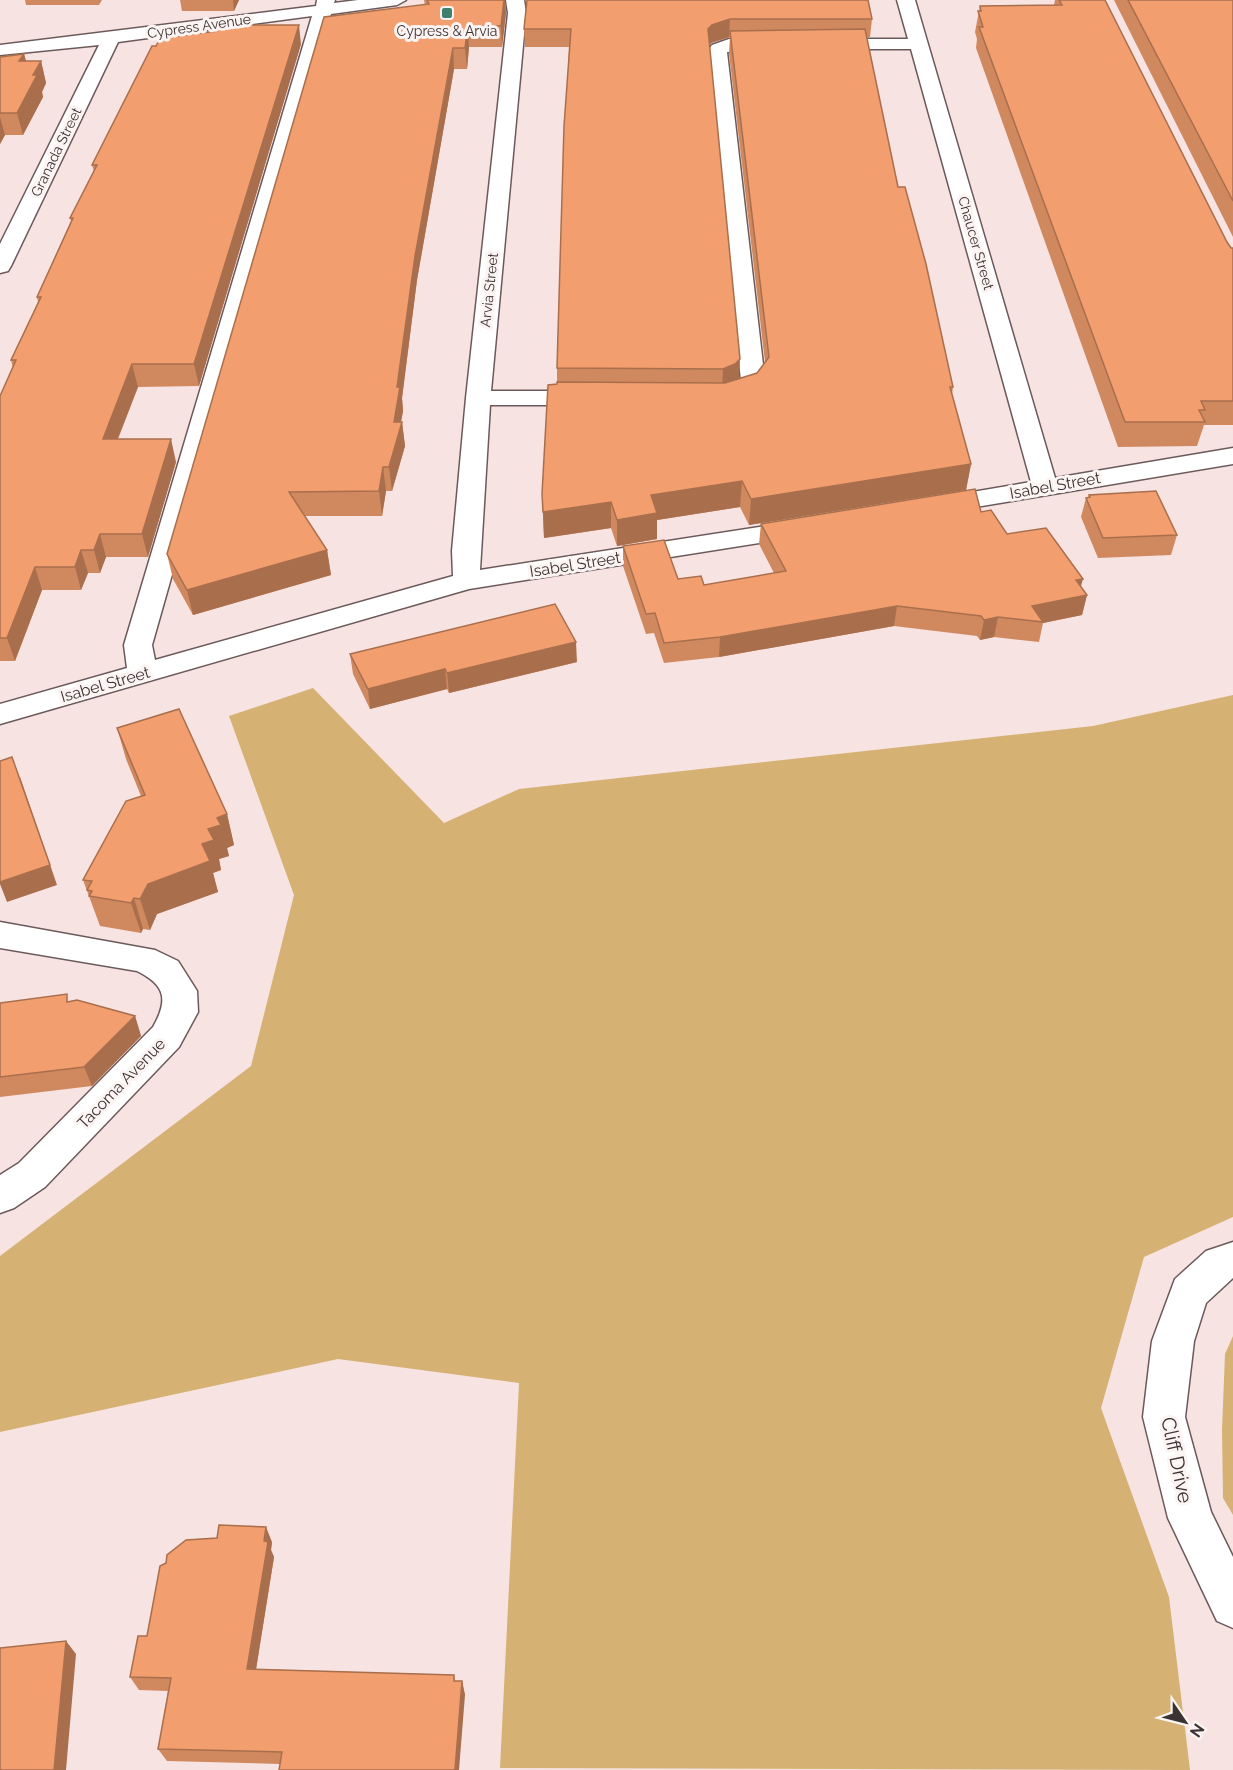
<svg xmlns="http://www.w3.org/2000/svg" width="1233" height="1770" font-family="Raleway,sans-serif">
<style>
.green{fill:#d5b273}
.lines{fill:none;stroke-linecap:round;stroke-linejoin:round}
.minor-casing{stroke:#6c5a5a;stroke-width:3}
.minor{fill:#fff;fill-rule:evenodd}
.wall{fill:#d0885f;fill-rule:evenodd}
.shaded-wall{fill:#a96f4d}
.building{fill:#f29e6e;stroke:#a96f4d;stroke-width:1.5}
.poi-dot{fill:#3f7f6e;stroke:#fcf4f3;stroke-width:2}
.labels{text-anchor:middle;stroke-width:6;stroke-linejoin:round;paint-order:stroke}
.far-street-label{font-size:14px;fill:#3b3333;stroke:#fcf4f3}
.far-poi-label{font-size:14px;fill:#3b3333;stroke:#fcf4f3}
.street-label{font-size:16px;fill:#3b3333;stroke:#fcf4f3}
.near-street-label{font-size:20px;fill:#3b3333;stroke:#fcf4f3}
</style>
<rect width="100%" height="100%" fill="#f8e3e3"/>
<g class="green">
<polygon points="313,688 444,823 519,789 1093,726 1233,695 1233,1217 1144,1257 1101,1408 1169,1597 1190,1770 500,1768 519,1383 338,1359 0,1432 0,1256 251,1066 294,895 229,716"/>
<polygon points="1233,1336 1233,1515 1223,1498 1222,1430 1225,1354"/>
</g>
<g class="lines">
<g class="minor-casing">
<g id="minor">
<polygon points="317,0 335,0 334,3 358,0 406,0 397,5 331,14 152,645 155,660 453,576 452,551 466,398 508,13 506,0 524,0 526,13 491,391 592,391 601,393 604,398 601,403 592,405 490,405 480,570 804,520 813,522 817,528 813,534 804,536 469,589 0,724 0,704 127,668 124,645 312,16 118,42 11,266 8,271 0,273 0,244 99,45 0,55 0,45 316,6"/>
<polygon points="897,0 915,0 1055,478 1233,448 1233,464 934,514 925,512 921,506 925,500 1031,482 911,49 824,49 815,44 824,39 908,39"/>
<path d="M729,39H776L785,44L776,49L727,52L765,382C754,398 732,409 712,404L709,399C716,388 732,391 741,381L709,49L712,45Z"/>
<path d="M0,922L155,950L178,961L197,991L198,1012L179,1047L45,1187L14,1208L0,1213V1175L19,1163L153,1027C169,999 165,985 137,971L0,948Z"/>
<polygon points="1233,1242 1233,1278 1206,1303 1194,1341 1185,1417 1211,1512 1233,1557 1233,1628 1217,1621 1168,1518 1143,1417 1152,1341 1175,1279 1206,1251"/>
</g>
</g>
<use href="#minor" class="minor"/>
</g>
<g class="wall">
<polygon points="25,0 102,0 99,5 26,5"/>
<polygon points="180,0 239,0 234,11 182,11"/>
<polygon points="424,0 505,0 506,13 502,47 469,47 467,69 454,69 417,280 402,398 403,411 401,422 402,422 405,446 392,491 386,491 382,516 305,516 327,550 331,575 193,615 173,579 167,554 425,5"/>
<path d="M527,0L872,19L870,37H866L898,187L953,387L952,394L971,464L966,490L749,525L740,507L657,520V539L617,546L611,528L544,538L542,494L557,384V368L569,47H525L524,29ZM730,37L729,53L765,362L757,373L739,379L709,45L711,43Z"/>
<polygon points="1055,0 1105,0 1227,242 1231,248 1233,248 1233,425 1204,425 1197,446 1118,447 976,48 977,39 975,32 980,6 1054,5"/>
<polygon points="1114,0 1233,0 1233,237"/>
<polygon points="301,44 199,386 138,387 118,439 176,462 148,557 106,557 100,573 88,573 81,590 42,590 15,661 0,661 0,396 13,368 11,360 38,302 37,297 71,221 70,218 94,171 92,165"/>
<polygon points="24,54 26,61 41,61 46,83 42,92 43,97 23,135 5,135 0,144 0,57"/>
<polygon points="1089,495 1177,535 1171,555 1098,558 1081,517 1086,498 1088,498"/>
<polygon points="981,512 1007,534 1081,587 1087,595 1082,615 1043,623 1039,642 994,637 980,640 977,636 894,626 719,657 664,663 654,633 646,634 623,566 623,546 678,579 704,585 774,573 759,544 761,524"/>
<polygon points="350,654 577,662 449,693 447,689 370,709 353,674"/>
<polygon points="117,728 227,814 234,845 227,848 229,856 219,859 221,870 213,873 218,892 157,914 150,930 143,929 141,933 100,926 83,880 141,796 126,759"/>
<polygon points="70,1002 135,1016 141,1036 92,1086 0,1097 0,1003"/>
<polygon points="272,1542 271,1550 274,1557 256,1669 454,1675 455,1681 462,1681 465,1695 280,1764 167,1761 158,1749 168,1691 139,1690 130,1677 147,1636"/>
</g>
<g class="shaded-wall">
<polygon points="233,0 239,0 234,11"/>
<polygon points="504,0 505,0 506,13 502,47 501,26"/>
<polygon points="730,19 729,37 711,43 707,48 708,29 712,25"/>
<polygon points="299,25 301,44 199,386 194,364"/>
<polygon points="468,26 469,47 467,69 465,48"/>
<polygon points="453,48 454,69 417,280 402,398 403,411 399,432 402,422 405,446 392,491 389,467 397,387 415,256"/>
<polygon points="24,54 30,76 19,61"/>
<polygon points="41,61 46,83 42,92 43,97 23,135 17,113 33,75"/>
<polygon points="0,117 5,135 0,144"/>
<polygon points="740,359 739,380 722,390 723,369"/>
<polygon points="132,364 138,387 109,461 103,439"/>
<polygon points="171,439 176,462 148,557 142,534"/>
<polygon points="971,464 966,490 749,525 751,499"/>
<polygon points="383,467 386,491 382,516 379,491"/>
<polygon points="742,481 740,507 657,520 657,539 617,546 617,520 651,495"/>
<polygon points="611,502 611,528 544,538 543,512"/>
<polygon points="100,534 106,557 100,573 94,550"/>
<polygon points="81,550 88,573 81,590 75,567"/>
<polygon points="327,550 331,575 193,615 187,590"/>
<polygon points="35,567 42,590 15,661 7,638"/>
<polygon points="1083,579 1078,597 1087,595 1082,615 1043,623 1032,606 1076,580"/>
<polygon points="897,606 894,626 719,657 720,637"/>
<polygon points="998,617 994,637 980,640 984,620"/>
<polygon points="576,642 577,662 449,693 447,673"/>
<polygon points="445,669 447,689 370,709 368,689"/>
<polygon points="20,777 57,885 7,902 0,884 0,882"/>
<polygon points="227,814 234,845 227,848 229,856 219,859 221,870 213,873 218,892 157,914 150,930 140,899 148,884 202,844 208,829 217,818"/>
<polygon points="134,898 143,929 141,933 131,903"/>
<polygon points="135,1016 141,1036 92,1086 84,1067"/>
<polygon points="266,1527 272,1542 271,1550 274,1557 254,1682 247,1669"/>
<polygon points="66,1641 76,1654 66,1770 54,1770"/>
<polygon points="462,1681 465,1695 459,1770 455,1770"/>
</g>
<g class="building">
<polygon points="427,0 504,0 501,26 468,26 465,48 453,48 415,256 397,387 400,387 394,422 402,422 389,467 383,467 379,491 289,492 327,550 187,590 167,554 324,17 429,4"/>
<polygon points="527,0 868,0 872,19 730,19 712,25 708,29 740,359 735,364 723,369 557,368 564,126 571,29 524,29"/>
<polygon points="1059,0 1105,0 1227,242 1231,248 1233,248 1233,401 1201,401 1205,410 1199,410 1205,422 1125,422 979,27 983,27 978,11 981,11 980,6 1062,5"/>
<polygon points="1128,0 1233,0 1233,201"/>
<polygon points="216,25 299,25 194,364 132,364 103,439 171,439 142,534 100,534 94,550 81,550 75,567 35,567 7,638 0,638 0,396 16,360 11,360 41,297 37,297 73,218 70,218 97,165 92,165 152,46 156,46 160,38 217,31"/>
<polygon points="865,29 898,187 905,187 926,264 953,387 950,387 971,464 751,499 742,481 651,495 657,513 617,520 611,502 543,512 542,494 548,385 557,384 557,382 725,383 757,373 769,357 730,31"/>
<polygon points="24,54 19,61 41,61 33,75 37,75 17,113 0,113 0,57"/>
<polygon points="975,489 981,512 991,510 1007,534 1046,528 1083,579 1076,580 1087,595 1032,606 1043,622 998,617 984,620 981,616 897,606 720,637 664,643 655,613 646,614 623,546 664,540 678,579 701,576 704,585 786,571 761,524"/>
<polygon points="1156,491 1177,535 1103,538 1086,498 1090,497 1089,495"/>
<polygon points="555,604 576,642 447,673 445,669 368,689 350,654"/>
<polygon points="179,709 227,814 217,818 221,825 208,829 214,840 202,844 210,861 148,884 140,899 134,898 131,903 89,896 92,891 87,890 92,881 83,880 126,801 145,795 117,728"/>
<polygon points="12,757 50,865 0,882 0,761"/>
<polygon points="67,994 67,1002 77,1000 135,1016 84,1067 0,1077 0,1003"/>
<polygon points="219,1525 266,1527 264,1541 268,1542 247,1669 454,1675 454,1681 462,1681 455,1770 279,1770 282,1752 158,1749 171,1678 130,1677 138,1636 147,1636 160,1566 166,1563 167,1555 186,1540 217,1538"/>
<polygon points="66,1641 54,1770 0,1770 0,1648"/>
</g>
<rect class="poi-dot" x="441" y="7" width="12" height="12" rx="3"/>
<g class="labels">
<g class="far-street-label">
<text transform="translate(199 26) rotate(-8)" y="5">Cypress Avenue</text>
<text transform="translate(56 152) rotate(-64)" y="5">Granada Street</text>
<text transform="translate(976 243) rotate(74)" y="5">Chaucer Street</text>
<text transform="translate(489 290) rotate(-84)" y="5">Arvia Street</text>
</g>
<g class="far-poi-label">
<text x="447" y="36">Cypress &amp; Arvia</text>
</g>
<g class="street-label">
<text transform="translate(1055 485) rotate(-10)" y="6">Isabel Street</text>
<text transform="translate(575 564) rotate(-9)" y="6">Isabel Street</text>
<text transform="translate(105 684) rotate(-16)" y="6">Isabel Street</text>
<text transform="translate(121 1083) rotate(-46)" y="6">Tacoma Avenue</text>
</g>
<g class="near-street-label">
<text transform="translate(1177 1460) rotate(78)" y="7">Cliff Drive</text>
</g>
</g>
<g transform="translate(1185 1722) rotate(125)" stroke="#fcf4f3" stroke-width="4.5" paint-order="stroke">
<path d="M0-4.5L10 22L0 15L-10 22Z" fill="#3b3333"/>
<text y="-9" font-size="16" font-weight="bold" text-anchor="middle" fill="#3b3333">N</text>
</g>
</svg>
